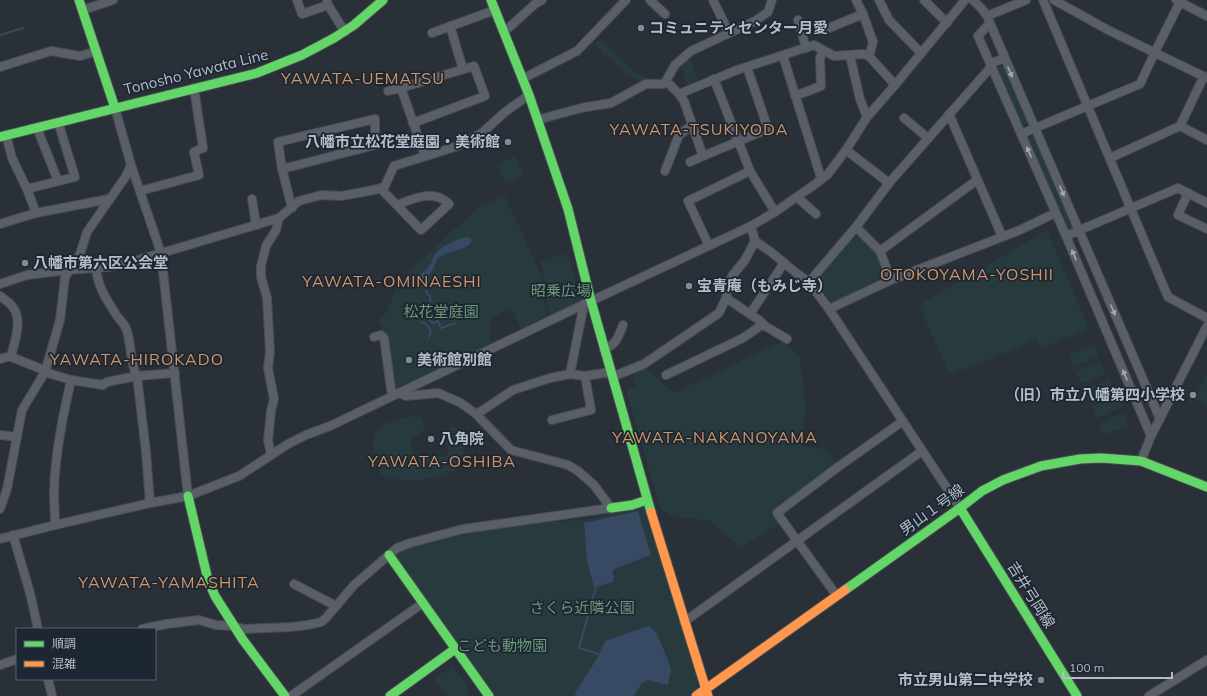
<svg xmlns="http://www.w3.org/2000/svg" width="1207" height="696" font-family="Mulish,'Noto Sans JP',sans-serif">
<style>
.green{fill:#273a3e}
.water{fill:#384963}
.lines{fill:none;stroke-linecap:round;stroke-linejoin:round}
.stream{stroke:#384963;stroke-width:2}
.street-casing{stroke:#484c53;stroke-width:10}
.fast-casing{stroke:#484c53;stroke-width:11}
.slow-casing{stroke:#484c53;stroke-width:11}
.street{stroke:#5a5e66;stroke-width:8}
.fast{stroke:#63d668;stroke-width:9}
.slow{stroke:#ff974d;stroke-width:9}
.oneway{fill:#a2a9b5}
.poi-dot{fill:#848b96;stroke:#1d2633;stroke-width:1.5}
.labels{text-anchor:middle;stroke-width:3.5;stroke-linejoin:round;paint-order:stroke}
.poi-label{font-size:15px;font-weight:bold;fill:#b4bcc9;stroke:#1d2633;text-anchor:start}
.street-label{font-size:15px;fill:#b4bcc9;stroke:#1d2633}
.park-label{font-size:15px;fill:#6b9a76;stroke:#1d2633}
.neighbourhood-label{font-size:16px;letter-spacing:1px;fill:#d59563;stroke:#1d2633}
</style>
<rect width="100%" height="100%" fill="#2a3038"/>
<g class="green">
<polygon points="600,39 630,68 644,77 665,79 663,81 641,82 630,76 627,76 607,54 604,56 595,43"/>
<polygon points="690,58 698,84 688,88 681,67"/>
<polygon points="1005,65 1030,123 1021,126 996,68"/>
<polygon points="1035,136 1074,226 1072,228 1066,230 1027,140"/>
<polygon points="515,156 524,176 506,184 497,164"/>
<polygon points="505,196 541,274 541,289 548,316 521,329 511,308 490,319 491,343 395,390 386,335 378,321 387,312 396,288 412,268 480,206"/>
<polygon points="1047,230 1089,328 1041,349 1036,339 968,369 959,369 949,374 919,305"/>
<polygon points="858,234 879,251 889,279 834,302 831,301 817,282 817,277 852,235"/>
<polygon points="566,253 568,261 570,260 580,295 577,303 551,317 544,290 543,273 540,262"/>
<polygon points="783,341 800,357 806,408 802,446 825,449 835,464 771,512 780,523 741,548 710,521 671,516 660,508 626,390 636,387 631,372 644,367 674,393"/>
<polygon points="1094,344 1099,356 1074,367 1069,355"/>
<polygon points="1101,361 1106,373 1081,384 1076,372"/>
<polygon points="1207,374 1207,406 1194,400"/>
<polygon points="1109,379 1114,391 1089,402 1084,390"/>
<polygon points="1117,396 1122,407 1097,418 1092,406"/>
<polygon points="1124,413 1129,425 1104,435 1099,424"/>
<path d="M413,416L421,417L425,425C424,434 413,435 410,444C417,465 430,460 447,455L448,449L445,438L450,427C457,426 458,429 461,435C465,443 467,456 460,464C448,481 395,487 379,472C376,459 367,437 380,427C387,421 404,419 413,416Z"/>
<polygon points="638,507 646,507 698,682 696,690 687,696 495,696 395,558 397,551 495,525 584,520"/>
<polygon points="453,666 469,689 466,691 469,696 446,696 434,679"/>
</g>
<g class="water">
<path d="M466,237L470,238L472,240C467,253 445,249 437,260C435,262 435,266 433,269C431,274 421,285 415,284L414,279C418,275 425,272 429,267C431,265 432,259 434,256C441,245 454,241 466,237Z"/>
<polygon points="638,511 651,555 614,569 612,573 614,577 613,582 594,587 587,561 584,523"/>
<polygon points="648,626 656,632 668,660 671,670 668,685 648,680 642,683 634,696 577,696 574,694 598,657 605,641"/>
</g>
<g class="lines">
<g class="stream">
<polyline points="0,35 23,28"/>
<path d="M426,291L427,294L430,296C433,306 419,316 434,323L438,321L441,328L456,323"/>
<path d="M421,322C428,324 433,330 429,337"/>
<polyline points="596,586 579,648 599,654"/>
</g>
<g class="street-casing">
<g id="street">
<polyline points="297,0 302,14 328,5"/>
<polyline points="327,0 328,5 345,32"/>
<polyline points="650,0 665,14"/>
<polyline points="713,0 729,33"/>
<polyline points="772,0 768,12 755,21 691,51 675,65 666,81 679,94 737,70 814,45 834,56 863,54 869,56 895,85"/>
<polyline points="856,0 863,14 873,42 869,56"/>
<polyline points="879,0 889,20 921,53"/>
<polyline points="924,0 947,23"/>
<polyline points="973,0 982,9 987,16 1160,419"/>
<polyline points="1043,0 1168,297 1207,318"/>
<polyline points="1054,0 1108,30 1207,78"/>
<polyline points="1176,0 1207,16"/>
<polyline points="83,10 113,0"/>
<polyline points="987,16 1026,0"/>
<polyline points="798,20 806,48"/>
<polyline points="990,23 978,36 1066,236 1151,436"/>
<polyline points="450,26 463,69"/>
<polyline points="824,30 863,14"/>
<polyline points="504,32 535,4 542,0"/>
<polyline points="432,33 495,10"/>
<polyline points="783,56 821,178"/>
<polyline points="850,56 860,99 867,117"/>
<polyline points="990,64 1004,58"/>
<polyline points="0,67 51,51 80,56 97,51"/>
<polyline points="522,79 577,51 626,0"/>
<polyline points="401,88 425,156"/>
<polyline points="388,91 401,88 474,66 485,96 413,123"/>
<polyline points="679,94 684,101 703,156 768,129 747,67"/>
<polyline points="795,96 821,86 820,58 823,51"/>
<polyline points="115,108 131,165 161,253 188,496"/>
<polyline points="949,114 1002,236"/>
<polyline points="904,118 928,138"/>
<polyline points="537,120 581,108 611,103 646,84 663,84 666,81"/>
<polyline points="1180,126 1207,140"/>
<polyline points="37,128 58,181"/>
<polyline points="1021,134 1140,84 1155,52 1180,2"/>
<polyline points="846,150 889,183"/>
<polyline points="1110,158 1180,126 1204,76"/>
<polyline points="690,162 703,156"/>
<polyline points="282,169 375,145 375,119 278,142 282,169 292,208"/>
<polyline points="665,171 679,135 692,125"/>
<polyline points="750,171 775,212"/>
<path d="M380,188L421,230L449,204C434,189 414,198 397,205"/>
<polyline points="27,189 75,177 58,122"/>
<polyline points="140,191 199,175 194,152 203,148 194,88"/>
<polyline points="1188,193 1178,215 1207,229"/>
<polyline points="797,197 816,214"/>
<polyline points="252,199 256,225"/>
<polyline points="36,213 109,199"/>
<polyline points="0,224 36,213 27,189 12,158 6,135"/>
<polyline points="751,226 755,241 771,252 795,272 809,282 829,309 960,508"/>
<polyline points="856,227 880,251 891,280"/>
<polyline points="1066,236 1178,188 1207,203"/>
<polyline points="709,246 688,201 750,171 714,79"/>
<polyline points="880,251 977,180"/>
<path d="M96,269C99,290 106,298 117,316C121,321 126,326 127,331C131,344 131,367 137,376L146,452L150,503"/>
<polyline points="809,282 856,227 889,183 991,67"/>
<polyline points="0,284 27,275 68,270 107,267 128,263 279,218 299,201 321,195 341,196 384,188 394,166 458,146 474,137 482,133 505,112 529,95"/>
<path d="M0,296C4,299 9,302 12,306C24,320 14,342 11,357"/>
<polyline points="726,298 759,320 765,326 787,339"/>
<polyline points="829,309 891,280 1020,230 1055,213"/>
<polyline points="750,314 784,263"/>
<polyline points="374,337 381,335 384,338 392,396"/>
<path d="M604,350C617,343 618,338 623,325"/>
<polyline points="0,359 7,357 11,357 39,368 45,372 71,380 103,385 107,382 137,376 175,373"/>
<polyline points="570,374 584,304"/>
<polyline points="666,375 743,338 763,324"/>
<polyline points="612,377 644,364 719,313 726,298 728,284 732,276 745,260 755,241"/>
<polyline points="477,414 513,390 550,378 570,374 585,376 611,372"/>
<polyline points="552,420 591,410 585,376"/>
<polyline points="0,435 17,437"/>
<polyline points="271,454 268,441 271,411 274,399 268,368 270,352 267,298 261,277 261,266 266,246 276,230 279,218"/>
<polyline points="1141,461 1151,436 1207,326"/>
<polyline points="0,509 7,489 22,410 45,372 60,320 65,277 80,254 87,232 126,176 131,165"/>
<path d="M55,525C55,513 54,502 54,491C55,454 63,416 71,380"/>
<polyline points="13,535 30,593 38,629"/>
<polyline points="0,539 55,525 150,503 188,496 239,476 288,444 306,435 330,426 591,301 751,226 775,212 814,185 828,174 846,150 867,117 895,85 965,0"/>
<polyline points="294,584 336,606"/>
<polyline points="837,596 777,513 838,467 903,421"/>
<polyline points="684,622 922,451"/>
<polyline points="142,629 166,624 199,620 216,625 233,626 244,629 291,627 308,625 321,622 326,618 354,585 397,548 410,543 463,529 611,508 594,485 578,471 568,465 511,450 475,413 459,402 438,393 406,396 399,393"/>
<polyline points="0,665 17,659"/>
<polyline points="48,679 52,696"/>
<polyline points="291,696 423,603"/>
<polyline points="1149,696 1207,660"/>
</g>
</g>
<g class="fast-casing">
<g id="fast">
<polyline points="79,0 115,108"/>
<polyline points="491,0 529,95 568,209 591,301 651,512"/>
<polyline points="0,137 257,73 302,55 334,38 354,25 383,0"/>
<polyline points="188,496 208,580 215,596 243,640 285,696"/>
<polyline points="611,508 632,505 647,500"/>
<polyline points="960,508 1077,696"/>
<polyline points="389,555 489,696"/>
<polyline points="845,590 960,508 982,491 1003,480 1041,466 1080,459 1101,458 1141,461 1207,487"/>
<polyline points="390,696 455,649"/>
</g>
</g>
<g class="slow-casing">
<g id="slow">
<polyline points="651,512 708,696"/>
<polyline points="696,696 845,590"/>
</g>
</g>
<use href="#street" class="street"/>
<use href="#fast" class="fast"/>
<use href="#slow" class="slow"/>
</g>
<defs><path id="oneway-solid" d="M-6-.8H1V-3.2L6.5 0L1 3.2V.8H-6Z"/></defs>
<g class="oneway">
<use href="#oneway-solid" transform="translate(1010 72) rotate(67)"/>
<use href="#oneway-solid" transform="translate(1029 152) rotate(-113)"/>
<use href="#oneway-solid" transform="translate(1062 191) rotate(67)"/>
<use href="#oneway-solid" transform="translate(1074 255) rotate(-113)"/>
<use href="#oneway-solid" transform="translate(1113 310) rotate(66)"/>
<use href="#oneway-solid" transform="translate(1125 375) rotate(-113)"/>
</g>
<g class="poi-dot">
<circle cx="641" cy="28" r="4"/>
<circle cx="508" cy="142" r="4"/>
<circle cx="25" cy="263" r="4"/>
<circle cx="689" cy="286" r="4"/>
<circle cx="409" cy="360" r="4"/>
<circle cx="1193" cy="395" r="4"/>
<circle cx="431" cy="439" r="4"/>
<circle cx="1041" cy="680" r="4"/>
</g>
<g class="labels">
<g class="poi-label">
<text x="649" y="33">コミュニティセンター月愛</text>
<text x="500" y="147" text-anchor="end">八幡市立松花堂庭園・美術館</text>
<text x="33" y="268">八幡市第六区公会堂</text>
<text x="697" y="291">宝青庵（もみじ寺）</text>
<text x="417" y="365">美術館別館</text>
<text x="1185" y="400" text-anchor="end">（旧）市立八幡第四小学校</text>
<text x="439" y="444">八角院</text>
<text x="1033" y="685" text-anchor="end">市立男山第二中学校</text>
</g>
<g class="street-label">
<text transform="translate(196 72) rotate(-14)" y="5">Tonosho Yawata Line</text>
<text transform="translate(932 510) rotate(-36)" y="5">男山１号線</text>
<text transform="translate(1031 595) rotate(58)" y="5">吉井弓岡線</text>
</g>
<g class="park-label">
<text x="561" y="296">昭乗広場</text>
<text x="441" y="317">松花堂庭園</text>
<text x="582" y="613">さくら近隣公園</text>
<text x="502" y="651">こども動物園</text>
</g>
<g class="neighbourhood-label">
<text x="363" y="84">YAWATA-UEMATSU</text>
<text x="699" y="135">YAWATA-TSUKIYODA</text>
<text x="967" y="280">OTOKOYAMA-YOSHII</text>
<text x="392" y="287">YAWATA-OMINAESHI</text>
<text x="137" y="365">YAWATA-HIROKADO</text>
<text x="715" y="443">YAWATA-NAKANOYAMA</text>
<text x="442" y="467">YAWATA-OSHIBA</text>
<text x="169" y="588">YAWATA-YAMASHITA</text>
</g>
</g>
<rect x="16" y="628" width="140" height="52" fill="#1d2633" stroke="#59626f"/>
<rect x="24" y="641" width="20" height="6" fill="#63d668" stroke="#59626f"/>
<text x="52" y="648" font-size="12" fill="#b4bcc9">順調</text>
<rect x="24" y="661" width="20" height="6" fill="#ff974d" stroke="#59626f"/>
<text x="52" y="668" font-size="12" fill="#b4bcc9">混雑</text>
<path d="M1063 672v6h109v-6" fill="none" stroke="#b4bcc9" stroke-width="2"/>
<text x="1069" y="672" font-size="12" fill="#b4bcc9" stroke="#1d2633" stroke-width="3" paint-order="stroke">100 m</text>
</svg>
